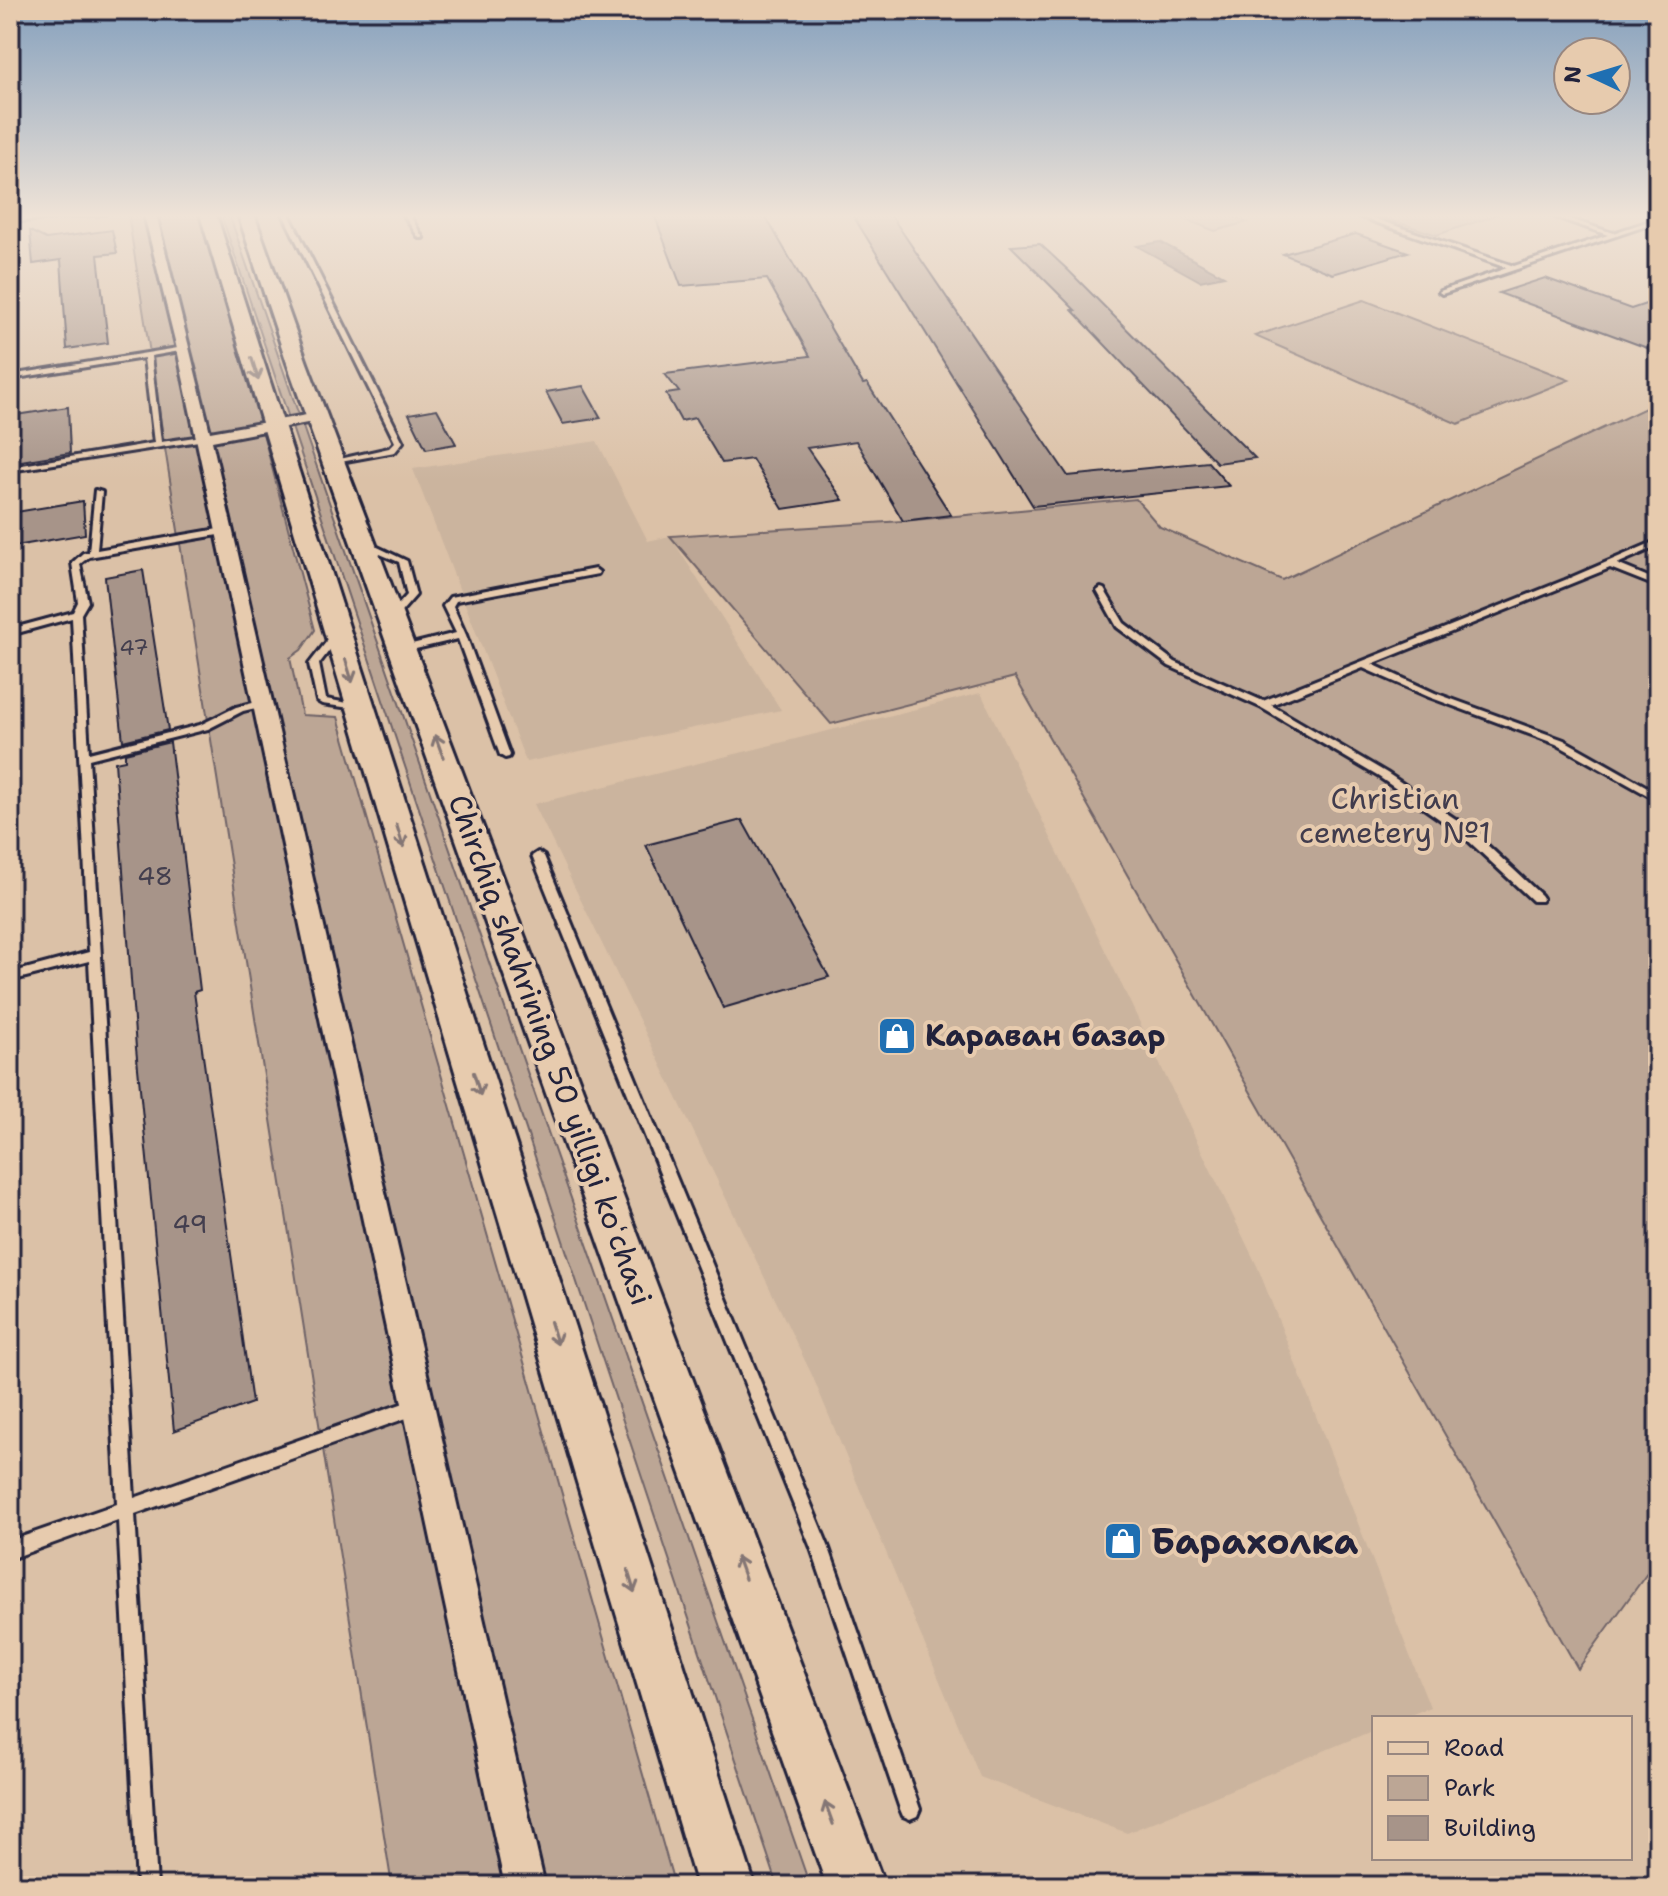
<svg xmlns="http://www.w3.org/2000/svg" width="1668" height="1896" font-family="'Shantell Sans',sans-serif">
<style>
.built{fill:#cbb49e}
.green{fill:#bca695;stroke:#6f6468;stroke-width:2}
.water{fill:#92817d;stroke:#655b63;stroke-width:2}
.building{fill:#a79489;stroke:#22223b;stroke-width:2}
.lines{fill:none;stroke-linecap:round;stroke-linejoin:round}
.lane-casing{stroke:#22223b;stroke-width:6}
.street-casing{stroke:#22223b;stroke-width:6}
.secondary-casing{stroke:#22223b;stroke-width:6}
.lane{fill:#e7cbae;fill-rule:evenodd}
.street{fill:#e7cbae;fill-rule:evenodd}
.secondary{fill:#e7cbae;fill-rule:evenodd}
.oneway{stroke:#847674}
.labels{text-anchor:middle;stroke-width:8;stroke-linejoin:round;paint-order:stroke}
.far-number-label{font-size:22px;fill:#433e4e}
.number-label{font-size:26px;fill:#433e4e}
.park-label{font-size:30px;fill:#413c4d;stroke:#e7cbae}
.poi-label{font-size:30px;font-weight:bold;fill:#22223b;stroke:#e7cbae;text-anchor:start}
.street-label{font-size:30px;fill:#22223b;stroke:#e7cbae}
.near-poi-label{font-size:36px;font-weight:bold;fill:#22223b;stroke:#e7cbae;text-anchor:start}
</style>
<rect width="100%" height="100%" fill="#dbc1a7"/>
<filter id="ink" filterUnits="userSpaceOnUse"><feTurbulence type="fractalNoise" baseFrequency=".0125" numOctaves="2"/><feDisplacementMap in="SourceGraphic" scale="16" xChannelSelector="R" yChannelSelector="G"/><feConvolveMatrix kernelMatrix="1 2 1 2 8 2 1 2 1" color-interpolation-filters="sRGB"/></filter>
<g filter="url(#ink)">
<g class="built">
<polygon points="597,441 648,541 670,536 781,710 526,762 413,469"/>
<polygon points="981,693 1258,1268 1430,1707 1403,1718 1374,1718 1374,1730 1127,1833 980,1777 812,1375 534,804"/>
</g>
<g class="green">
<polygon points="128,214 205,214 315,630 301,650 290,658 302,715 338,717 675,1886 392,1886"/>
<polygon points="221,214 229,214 810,1886 778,1886"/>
<polygon points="1172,214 1226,214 1247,222 1215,231"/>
<polygon points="1373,214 1499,214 1437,235"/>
<polygon points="1364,300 1569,380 1458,424 1255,336"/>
<polygon points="1658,402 1658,1558 1578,1669 1015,677 831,724 670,536 903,521 1136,499 1160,527 1282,580"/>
</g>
<polygon class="water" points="1160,242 1224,276 1200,281 1137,246"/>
<g class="building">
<polygon points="654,214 764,214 863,384 867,383 951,515 903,521 856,441 807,448 843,500 783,509 752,459 722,463 695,418 681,421 666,394 679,392 665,374 810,356 767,279 681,286"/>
<polygon points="852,214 890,214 1068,476 1208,462 1229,486 1033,506"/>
<polygon points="112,230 117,253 98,255 108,343 67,349 61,260 33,264 30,231 46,239"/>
<polygon points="1356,234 1408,252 1333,274 1283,254"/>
<polygon points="1040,244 1069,271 1255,458 1217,463 1072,310 1075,310 1011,246"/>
<polygon points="1545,278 1631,309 1658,300 1658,352 1499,293"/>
<polygon points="583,386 601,418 563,424 546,392"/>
<polygon points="68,407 70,453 15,462 16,415"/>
<polygon points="437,409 456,444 426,449 409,414"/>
<polygon points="83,501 85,534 10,547 10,513"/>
<polygon points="143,570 168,730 123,741 105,577"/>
<polygon points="170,742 200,990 194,992 252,1403 174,1431 136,1048 115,762 125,760 125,753"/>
<polygon points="742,820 829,977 723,1008 646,845"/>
</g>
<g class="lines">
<g class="lane-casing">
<g id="lane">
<polygon points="72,214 105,214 10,222 10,218"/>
<polygon points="283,214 289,214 403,442 395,452 335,463 331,461 389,448 395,442"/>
<polygon points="403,214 409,214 423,238 419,238"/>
<polygon points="1352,214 1361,214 1514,266 1608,235 1546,214 1555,214 1613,233 1658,218 1658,222 1442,294 1439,292 1440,291 1507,268"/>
<polygon points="184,347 187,349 186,350 151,356 161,442 202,436 206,438 205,440 10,471 10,467 154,443 144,358 10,379 10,375"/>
<polygon points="95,490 102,492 97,550 224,528 228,531 224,534 89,557 80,564 88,602 81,614 89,753 200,725 236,707 261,701 266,704 264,706 243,711 208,729 89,759 134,1498 418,1398 424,1401 426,1406 424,1411 418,1414 135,1514 157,1886 137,1886 118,1520 10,1559 10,1541 117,1504 89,961 10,981 10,973 89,952 72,618 10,635 10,629 73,612 78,602 72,563 83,553 89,552"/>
<polygon points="1658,540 1658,546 1617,564 1658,581 1658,587 1610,568 1372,664 1435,693 1564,740 1658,793 1658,801 1556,744 1429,697 1363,668 1271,705 1387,773 1469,828 1541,895 1543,898 1541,901 1533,901 1461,834 1379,777 1260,707 1169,666 1117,627 1097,591 1101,588 1104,589 1124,623 1175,662 1263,701 1565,580"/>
<polygon points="361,542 367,542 407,561 416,595 395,619 389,619 387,617 407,595 399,562 361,546"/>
<polygon points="595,569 599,572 598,574 456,601 453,606 466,635 510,755 509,757 505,758 500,755 458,639 403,652 398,649 400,647 456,633 443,606 450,597"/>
<polygon points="337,631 342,634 319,664 326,699 364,706 364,710 322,704 317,701 309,664 334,632"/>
<polygon points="538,852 544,856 829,1548 920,1809 917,1816 910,1819 903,1816 900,1809 811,1548 532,856"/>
</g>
</g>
<g class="street-casing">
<polygon id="street" points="144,214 156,214 210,432 318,413 325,417 318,421 212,441 545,1886 505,1886 177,349"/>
</g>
<g class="secondary-casing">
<g id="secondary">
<polygon points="200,214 216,214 755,1886 697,1886"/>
<polygon points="238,214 254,214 307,363 885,1886 827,1886 287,363"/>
</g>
</g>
<use href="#lane" class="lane"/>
<use href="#street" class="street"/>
<use href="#secondary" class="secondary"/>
</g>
<defs><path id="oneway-shaft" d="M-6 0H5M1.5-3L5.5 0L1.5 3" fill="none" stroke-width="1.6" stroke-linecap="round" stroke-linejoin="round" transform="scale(2)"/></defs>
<g class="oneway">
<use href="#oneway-shaft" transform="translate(255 369) rotate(73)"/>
<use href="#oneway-shaft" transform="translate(349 671) rotate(73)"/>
<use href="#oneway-shaft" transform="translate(439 746) rotate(-110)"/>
<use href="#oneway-shaft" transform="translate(400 836) rotate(73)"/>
<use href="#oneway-shaft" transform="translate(477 1084) rotate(73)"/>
<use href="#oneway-shaft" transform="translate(554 1333) rotate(73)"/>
<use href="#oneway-shaft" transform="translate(741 1568) rotate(-110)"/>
<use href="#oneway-shaft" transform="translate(631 1581) rotate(73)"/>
<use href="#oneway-shaft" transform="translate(829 1813) rotate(-110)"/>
</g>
</g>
<linearGradient id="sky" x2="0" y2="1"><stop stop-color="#85a0bd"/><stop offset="0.45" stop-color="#efe3d7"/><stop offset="1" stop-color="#efe3d7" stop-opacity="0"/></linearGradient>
<rect width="1668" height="480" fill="url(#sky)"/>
<defs>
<g id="shop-square" transform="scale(2)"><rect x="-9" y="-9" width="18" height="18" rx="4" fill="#1f6fb2" stroke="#e7cbae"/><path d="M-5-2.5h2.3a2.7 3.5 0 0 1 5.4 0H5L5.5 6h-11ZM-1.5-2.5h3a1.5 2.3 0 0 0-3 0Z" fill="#fff"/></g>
</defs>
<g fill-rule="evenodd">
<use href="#shop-square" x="897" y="1036"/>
<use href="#shop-square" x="1123" y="1541"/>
</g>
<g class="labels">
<g class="far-number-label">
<text x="134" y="655">47</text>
</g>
<g class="number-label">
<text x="155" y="885">48</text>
<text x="190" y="1233">49</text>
</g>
<g class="park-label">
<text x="1395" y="809">Christian<tspan x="1395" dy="34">cemetery №1</tspan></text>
</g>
<g class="poi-label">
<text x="925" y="1046">Караван базар</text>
</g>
<g class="street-label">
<text transform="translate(550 1050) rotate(70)" y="10">Chirchiq shahrining 50 yilligi koʻchasi</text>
</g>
<g class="near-poi-label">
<text x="1151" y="1554">Барахолка</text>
</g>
</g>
<rect width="1668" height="1896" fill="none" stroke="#e7cbae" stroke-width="40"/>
<rect x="20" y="20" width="1628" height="1856" fill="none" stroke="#22223b" stroke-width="3" filter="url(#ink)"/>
<rect x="1372" y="1716" width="260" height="144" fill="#e7cbae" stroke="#988780" stroke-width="2"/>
<rect x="1388" y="1742" width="40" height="12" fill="#e7cbae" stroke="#988780" stroke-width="2"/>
<text x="1444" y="1756" font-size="24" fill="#22223b">Road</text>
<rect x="1388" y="1776" width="40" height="24" fill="#bca695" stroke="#988780" stroke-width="2"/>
<text x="1444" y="1796" font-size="24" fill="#22223b">Park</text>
<rect x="1388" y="1816" width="40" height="24" fill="#a79489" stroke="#988780" stroke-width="2"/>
<text x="1444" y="1836" font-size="24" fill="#22223b">Building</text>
<g transform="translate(1592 76) rotate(274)"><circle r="38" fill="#e7cbae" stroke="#988780" stroke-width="2"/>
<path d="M0-6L14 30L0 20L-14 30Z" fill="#1f6fb2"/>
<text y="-12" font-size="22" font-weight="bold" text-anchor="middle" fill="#22223b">N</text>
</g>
</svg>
